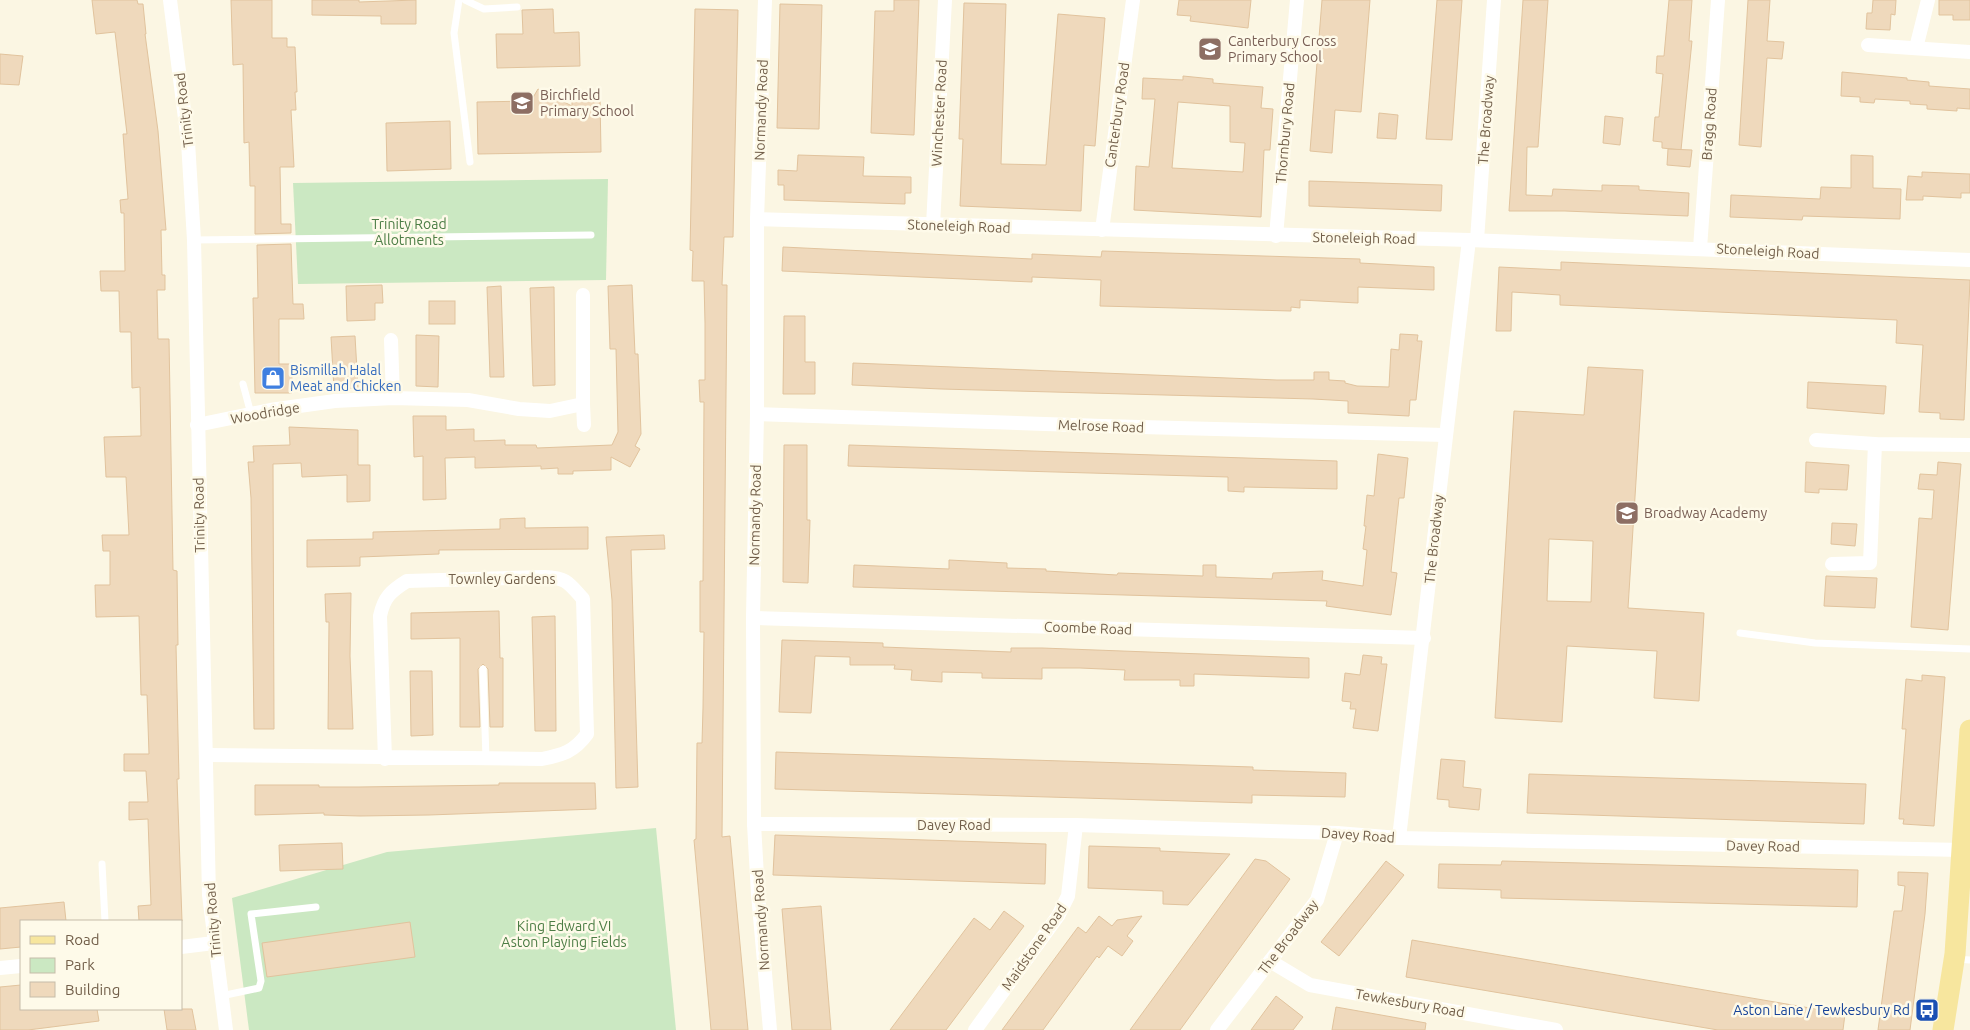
<svg xmlns="http://www.w3.org/2000/svg" width="1970" height="1030" font-family="Ubuntu,sans-serif">
<style>
.green{fill:#cbe8c2}
.building{fill:#efd9bc;stroke:#e1c39d;fill-rule:evenodd}
.lines{fill:none;stroke-linecap:round;stroke-linejoin:round}
.lane{stroke:#fff;stroke-width:7}
.street{stroke:#fff;stroke-width:14}
.primary{stroke:#f7e69e;stroke-width:21}
.labels{text-anchor:middle;stroke-width:5;stroke-linejoin:round;paint-order:stroke}
.education-label{font-size:14px;fill:#785e54;stroke:#fefae9;text-anchor:start}
.street-label{font-size:14px;fill:#725f4a;stroke:#fefae9}
.park-label{font-size:14px;fill:#4c7d45;stroke:#fefae9}
.shop-label{font-size:14px;fill:#366cbe;stroke:#fefae9;text-anchor:start}
.transit-label{font-size:14px;fill:#164399;stroke:#fefae9;text-anchor:end}
</style>
<rect width="100%" height="100%" fill="#fbf6e3"/>
<g class="green">
<polygon points="608,179 606,280 298,284 293,183"/>
<polygon points="656,828 676,1030 249,1030 232,898 387,852"/>
</g>
<g class="building">
<polygon points="92,0 137,0 138,4 143,4 146,34 145,34 158,131 166,230 161,230 162,275 165,275 165,290 157,290 158,339 169,339 173,570 177,571 178,645 176,645 179,779 177,779 182,921 139,921 138,906 151,905 148,819 129,820 129,802 148,802 146,771 124,771 124,754 149,754 147,695 141,695 139,616 96,617 95,585 110,585 110,551 103,551 102,535 129,535 126,477 106,477 104,437 141,436 140,387 132,388 131,332 120,332 119,291 101,291 100,271 125,271 124,213 121,213 120,200 128,199 123,134 127,134 115,32 96,34"/>
<polygon points="231,0 272,0 272,38 287,38 287,47 295,47 297,92 295,92 296,110 291,110 294,167 280,167 281,224 291,224 291,233 255,234 255,186 250,186 249,142 244,143 243,64 233,65"/>
<polygon points="312,0 359,0 359,2 416,0 416,24 381,24 381,16 312,15"/>
<polygon points="894,0 919,0 914,135 871,133 875,11 894,11"/>
<polygon points="1179,0 1251,0 1248,28 1190,21 1191,16 1177,15"/>
<polygon points="1322,0 1370,0 1361,112 1335,110 1332,153 1310,151"/>
<polygon points="1437,0 1462,0 1452,140 1426,139"/>
<polygon points="1523,0 1548,0 1538,147 1527,147 1526,195 1552,196 1553,189 1602,191 1602,185 1639,186 1639,190 1689,193 1688,216 1565,211 1509,211"/>
<polygon points="1669,0 1692,0 1689,41 1692,41 1681,150 1662,148 1662,142 1653,141 1655,117 1659,117 1663,74 1656,73 1657,56 1664,56"/>
<polygon points="1748,0 1770,0 1767,41 1784,42 1782,59 1767,58 1761,147 1739,145"/>
<polygon points="1873,0 1896,0 1895,15 1891,14 1890,30 1866,29 1867,13 1872,13"/>
<polygon points="1939,0 1970,0 1970,20 1953,20 1953,15 1939,15"/>
<polygon points="964,3 1006,4 1001,164 1046,165 1058,14 1105,18 1095,146 1084,145 1081,211 960,206 963,139 959,139"/>
<polygon points="780,4 822,5 819,129 777,128"/>
<polygon points="553,9 554,33 579,32 580,66 497,68 496,34 523,34 522,10"/>
<polygon points="695,9 738,10 733,237 724,237 722,285 727,285 722,837 730,836 748,1030 711,1030 694,840 696,839 697,743 702,743 703,708 704,632 700,632 700,581 703,581 704,402 700,402 699,380 705,380 705,323 704,281 692,281 693,251 690,250"/>
<polygon points="0,54 23,56 19,85 0,84"/>
<polygon points="1842,72 1907,78 1907,80 1929,82 1929,86 1970,89 1970,109 1957,108 1957,111 1927,109 1927,105 1910,104 1910,101 1875,99 1874,103 1860,102 1860,97 1841,96"/>
<path d="M1183,76L1213,79V83L1263,87L1261,108L1273,109L1270,150H1264L1261,217L1134,210L1136,166L1149,167L1155,99H1142L1143,78L1183,80ZM1178,102L1230,106V142L1245,143L1243,172L1172,168Z"/>
<polygon points="538,89 572,106 572,98 600,98 601,152 478,154 477,102 531,101"/>
<polygon points="1379,113 1398,115 1396,139 1377,138"/>
<polygon points="1605,116 1623,118 1620,145 1603,143"/>
<polygon points="450,121 451,169 387,171 386,123"/>
<polygon points="1668,149 1692,150 1690,167 1667,165"/>
<polygon points="798,155 864,157 863,176 911,177 911,193 905,193 905,204 784,200 784,185 778,185 778,170 797,171"/>
<polygon points="1851,155 1873,156 1873,188 1901,189 1900,219 1803,216 1802,220 1730,217 1731,195 1820,199 1821,187 1851,188"/>
<polygon points="1922,172 1970,174 1970,193 1961,193 1961,198 1923,196 1923,200 1906,200 1908,176 1922,177"/>
<polygon points="1309,181 1442,185 1441,211 1309,206"/>
<polygon points="291,244 293,304 303,304 304,319 279,319 279,364 292,364 292,393 255,393 253,298 258,298 257,245"/>
<polygon points="783,247 1032,259 1032,254 1101,257 1102,251 1360,259 1360,263 1434,267 1434,290 1358,287 1358,303 1300,300 1300,308 1291,307 1291,311 1100,306 1101,280 1032,277 1032,282 782,271"/>
<polygon points="1561,262 1970,280 1964,420 1940,419 1940,413 1919,412 1923,345 1896,343 1897,320 1560,305 1560,295 1512,292 1511,331 1496,331 1499,267 1561,270"/>
<polygon points="382,285 383,303 375,303 375,320 347,321 346,286"/>
<polygon points="632,285 635,354 638,354 641,434 635,446 640,449 630,467 611,457 611,470 573,471 573,474 558,474 558,468 541,469 541,466 475,468 475,457 445,458 446,499 423,500 423,456 414,457 413,416 446,416 446,430 474,429 474,441 505,440 505,445 536,445 537,448 612,445 618,432 616,349 610,349 608,286"/>
<polygon points="501,286 504,377 490,377 487,287"/>
<polygon points="554,287 555,385 533,386 530,288"/>
<rect x="429" y="301" width="26" height="23"/>
<polygon points="784,316 805,316 805,362 815,362 815,394 783,394"/>
<polygon points="1400,334 1418,335 1417,341 1422,341 1416,400 1410,400 1409,416 1348,413 1348,401 1313,399 941,389 852,385 853,363 1277,380 1314,380 1314,372 1329,372 1329,380 1345,381 1345,383 1357,386 1389,387 1391,349 1399,350"/>
<polygon points="416,335 439,336 438,387 416,386"/>
<polygon points="355,336 358,388 334,389 331,337"/>
<path d="M1588,367L1643,370L1628,608L1704,613L1699,701L1654,698L1657,651L1567,646L1562,722L1495,718L1514,411L1584,415ZM1549,539L1593,541L1591,602L1547,601Z"/>
<polygon points="1808,382 1886,386 1884,414 1807,408"/>
<polygon points="289,427 358,430 358,465 370,465 370,501 347,502 347,475 302,477 301,463 273,464 274,729 254,729 251,498 248,462 254,462 253,446 290,445"/>
<polygon points="784,445 807,445 807,520 810,520 808,583 783,582"/>
<polygon points="849,445 1337,461 1337,489 1244,487 1244,492 1228,491 1228,477 848,466"/>
<polygon points="1378,454 1408,458 1404,498 1399,498 1391,572 1397,573 1391,615 1326,606 1327,601 853,587 854,565 949,569 949,560 1007,563 1007,568 1046,569 1046,571 1117,575 1118,573 1203,576 1203,565 1216,565 1216,577 1272,579 1273,573 1323,571 1322,580 1363,586 1367,550 1363,549 1366,526 1364,526 1367,495 1374,496"/>
<polygon points="1806,462 1849,465 1847,490 1819,489 1819,493 1805,492"/>
<polygon points="1938,462 1961,464 1948,630 1911,627 1919,518 1932,519 1934,490 1918,489 1920,474 1937,475"/>
<polygon points="525,518 525,528 588,527 588,549 439,550 439,554 360,557 360,566 307,567 307,540 373,539 373,532 500,529 500,519"/>
<polygon points="1832,523 1857,524 1855,546 1831,544"/>
<polygon points="664,535 665,549 631,550 638,787 616,788 612,600 606,537"/>
<polygon points="1826,576 1877,578 1875,608 1824,606"/>
<polygon points="351,593 350,656 353,729 328,729 329,622 326,622 325,594"/>
<polygon points="499,611 500,658 503,658 503,727 490,727 488,669 483,664 478,669 480,727 460,727 460,638 411,639 411,613"/>
<polygon points="555,616 556,731 535,731 532,617"/>
<polygon points="782,640 883,643 883,647 1011,652 1011,648 1042,648 1309,658 1309,678 1194,674 1194,686 1180,686 1180,680 1124,680 1125,670 1080,668 1042,668 1042,679 982,678 982,673 942,672 942,682 911,680 912,670 894,669 895,665 850,665 850,657 815,656 811,713 779,712"/>
<polygon points="1363,655 1382,657 1381,664 1387,664 1378,731 1353,728 1356,709 1350,709 1351,702 1342,701 1345,673 1360,675"/>
<polygon points="410,671 432,671 433,735 411,736"/>
<polygon points="1922,675 1945,677 1934,826 1903,824 1904,819 1899,819 1906,729 1902,729 1906,679 1922,681"/>
<polygon points="776,752 1253,767 1253,770 1346,773 1345,797 1252,795 1252,803 775,789"/>
<polygon points="1441,759 1465,761 1463,787 1481,789 1479,810 1449,807 1449,800 1437,799"/>
<polygon points="1529,774 1866,784 1864,824 1527,813"/>
<polygon points="499,783 595,783 596,809 429,815 360,816 324,815 324,813 255,815 255,785 319,785 319,787 359,787 499,785"/>
<polygon points="775,835 1046,844 1045,884 773,875"/>
<polygon points="342,843 343,869 280,871 279,845"/>
<polygon points="1089,846 1160,848 1160,851 1230,854 1188,905 1163,904 1163,891 1088,888"/>
<polygon points="1255,859 1266,861 1290,879 1180,1030 1130,1030"/>
<polygon points="1386,861 1404,875 1339,956 1321,942"/>
<polygon points="1502,861 1858,870 1857,907 1501,898 1501,890 1438,888 1439,864 1501,865"/>
<polygon points="1898,872 1928,873 1925,914 1910,1030 1878,1030 1894,911 1902,911 1905,886 1898,885"/>
<polygon points="64,902 66,921 21,921 21,947 0,949 0,908"/>
<polygon points="821,906 831,1030 792,1030 782,909"/>
<polygon points="1004,911 1024,926 946,1030 890,1030 974,918 990,930"/>
<polygon points="1099,916 1112,926 1117,920 1142,916 1127,936 1133,941 1122,956 1108,946 1099,958 1097,956 1043,1030 1002,1030 1078,927 1086,933"/>
<polygon points="410,922 415,957 267,977 262,943"/>
<polygon points="1412,940 1845,1014 1843,1030 1718,1030 1406,977"/>
<polygon points="21,985 21,1009 97,1009 99,1021 28,1030 0,1030 0,987"/>
<polygon points="1276,996 1303,1017 1293,1030 1251,1030"/>
<polygon points="1336,1007 1426,1023 1425,1030 1332,1030"/>
<polygon points="164,1009 192,1009 196,1030 167,1030"/>
</g>
<g class="lines">
<g class="lane">
<polyline points="459,0 454,33 470,162"/>
<polyline points="465,0 484,9 517,7"/>
<polyline points="194,240 591,235"/>
<polyline points="243,384 251,414"/>
<polyline points="1740,633 1815,643 1970,649"/>
<polyline points="483,669 486,759"/>
<polyline points="102,864 105,921"/>
<polyline points="1955,959 1970,960"/>
<polyline points="221,996 259,988 261,981 251,914 316,907"/>
</g>
<g class="street">
<polyline points="170,0 188,142 194,240 209,895 226,1030"/>
<polyline points="765,0 757,219 757,414 753,618 754,824 758,894 770,1030"/>
<polyline points="1868,45 1970,52"/>
<polyline points="1916,48 1928,0"/>
<polyline points="757,219 1469,240 1970,260"/>
<polyline points="933,225 945,0"/>
<polyline points="1102,230 1133,0"/>
<polyline points="1276,236 1297,0"/>
<polyline points="1477,240 1494,0"/>
<polyline points="1700,248 1718,0"/>
<polyline points="391,340 393,398"/>
<polyline points="583,404 584,425"/>
<polyline points="757,414 1103,426 1445,435"/>
<polyline points="197,425 270,410 335,401 393,398 468,400 519,409 550,411 583,404 583,295"/>
<polyline points="1816,440 1875,444 1970,445"/>
<polyline points="1832,564 1870,563 1875,444"/>
<polyline points="753,618 1424,638"/>
<path d="M207,755L542,759C562,755 574,752 587,734L583,599C568,582 567,578 544,577L407,581C391,591 384,597 380,616L385,759"/>
<polyline points="754,824 1076,825 1337,833 1399,838 1962,850"/>
<polyline points="1399,838 1469,240"/>
<polyline points="181,947 214,943"/>
<polyline points="1270,961 1310,985 1556,1030"/>
<polyline points="0,968 21,966"/>
<polyline points="975,1030 1058,916 1068,896 1076,825"/>
<polyline points="1217,1030 1317,900 1337,833"/>
</g>
<polyline class="primary" points="1943,1030 1955,954 1970,730"/>
</g>
<defs>
<g id="school-square" transform="scale(1.25)"><rect x="-9" y="-9" width="18" height="18" rx="4" fill="#8d6e63" stroke="#fefae9"/><path d="M0-5L7-2L0 1L-7-2ZM-4 1L0 2.5L4 1V4Q0 6-4 4Z" fill="#fff"/></g>
<g id="shop-square" transform="scale(1.25)"><rect x="-9" y="-9" width="18" height="18" rx="4" fill="#3f7fe0" stroke="#fefae9"/><path d="M-5-2.5h2.3a2.7 3.5 0 0 1 5.4 0H5L5.5 6h-11ZM-1.5-2.5h3a1.5 2.3 0 0 0-3 0Z" fill="#fff"/></g>
<g id="bus-square" transform="scale(1.25)"><rect x="-9" y="-9" width="18" height="18" rx="4" fill="#1a4fb4" stroke="#fefae9"/><path d="M-5-6H5V4H4V6H2V4H-2V6H-4V4H-5ZM-3.5-4V0h7V-4ZM-3.5 1.2v1.5H-2V1.2ZM2 1.2v1.5H3.5V1.2Z" fill="#fff"/></g>
</defs>
<g fill-rule="evenodd">
<use href="#school-square" x="1210" y="49"/>
<use href="#school-square" x="522" y="103"/>
<use href="#shop-square" x="273" y="378"/>
<use href="#school-square" x="1627" y="513"/>
<use href="#bus-square" x="1927" y="1010"/>
</g>
<g class="labels">
<g class="education-label">
<text x="1228" y="46">Canterbury Cross<tspan x="1228" dy="16">Primary School</tspan></text>
<text x="540" y="100">Birchfield<tspan x="540" dy="16">Primary School</tspan></text>
<text x="1644" y="518">Broadway Academy</text>
</g>
<g class="street-label">
<text transform="translate(184 110) rotate(-97)" y="5">Trinity Road</text>
<text transform="translate(761 110) rotate(-88)" y="5">Normandy Road</text>
<text transform="translate(939 113) rotate(-87)" y="5">Winchester Road</text>
<text transform="translate(1117 115) rotate(-82)" y="5">Canterbury Road</text>
<text transform="translate(1486 120) rotate(-86)" y="5">The Broadway</text>
<text transform="translate(1709 124) rotate(-86)" y="5">Bragg Road</text>
<text transform="translate(1285 133) rotate(-85)" y="5">Thornbury Road</text>
<text transform="translate(959 226) rotate(2)" y="5">Stoneleigh Road</text>
<text transform="translate(1364 238) rotate(1)" y="5">Stoneleigh Road</text>
<text transform="translate(1768 251) rotate(3)" y="5">Stoneleigh Road</text>
<text transform="translate(265 413) rotate(-10)" y="5">Woodridge</text>
<text transform="translate(1101 426) rotate(2)" y="5">Melrose Road</text>
<text transform="translate(199 515) rotate(-91)" y="5">Trinity Road</text>
<text transform="translate(755 515) rotate(-89)" y="5">Normandy Road</text>
<text transform="translate(1434 539) rotate(-84)" y="5">The Broadway</text>
<text x="502" y="584">Townley Gardens</text>
<text transform="translate(1088 628) rotate(2)" y="5">Coombe Road</text>
<text x="954" y="830">Davey Road</text>
<text transform="translate(1358 835) rotate(4)" y="5">Davey Road</text>
<text transform="translate(1763 846) rotate(1)" y="5">Davey Road</text>
<text transform="translate(213 920) rotate(-95)" y="5">Trinity Road</text>
<text transform="translate(761 920) rotate(-94)" y="5">Normandy Road</text>
<text transform="translate(1288 937) rotate(-53)" y="5">The Broadway</text>
<text transform="translate(1034 947) rotate(-55)" y="5">Maidstone Road</text>
<text transform="translate(1410 1003) rotate(10)" y="5">Tewkesbury Road</text>
</g>
<g class="park-label">
<text x="409" y="229">Trinity Road<tspan x="409" dy="16">Allotments</tspan></text>
<text x="564" y="931">King Edward VI<tspan x="564" dy="16">Aston Playing Fields</tspan></text>
</g>
<g class="shop-label">
<text x="290" y="375">Bismillah Halal<tspan x="290" dy="16">Meat and Chicken</tspan></text>
</g>
<g class="transit-label">
<text x="1910" y="1015">Aston Lane / Tewkesbury Rd</text>
</g>
</g>
<rect x="20" y="920" width="162" height="90" fill="#fefae9" stroke="#c6bca9"/>
<rect x="30" y="936" width="25" height="8" fill="#f7e69e" stroke="#c6bca9"/>
<text x="65" y="945" font-size="15" fill="#725f4a">Road</text>
<rect x="30" y="958" width="25" height="15" fill="#cbe8c2" stroke="#c6bca9"/>
<text x="65" y="970" font-size="15" fill="#725f4a">Park</text>
<rect x="30" y="982" width="25" height="15" fill="#efd9bc" stroke="#c6bca9"/>
<text x="65" y="995" font-size="15" fill="#725f4a">Building</text>
</svg>
